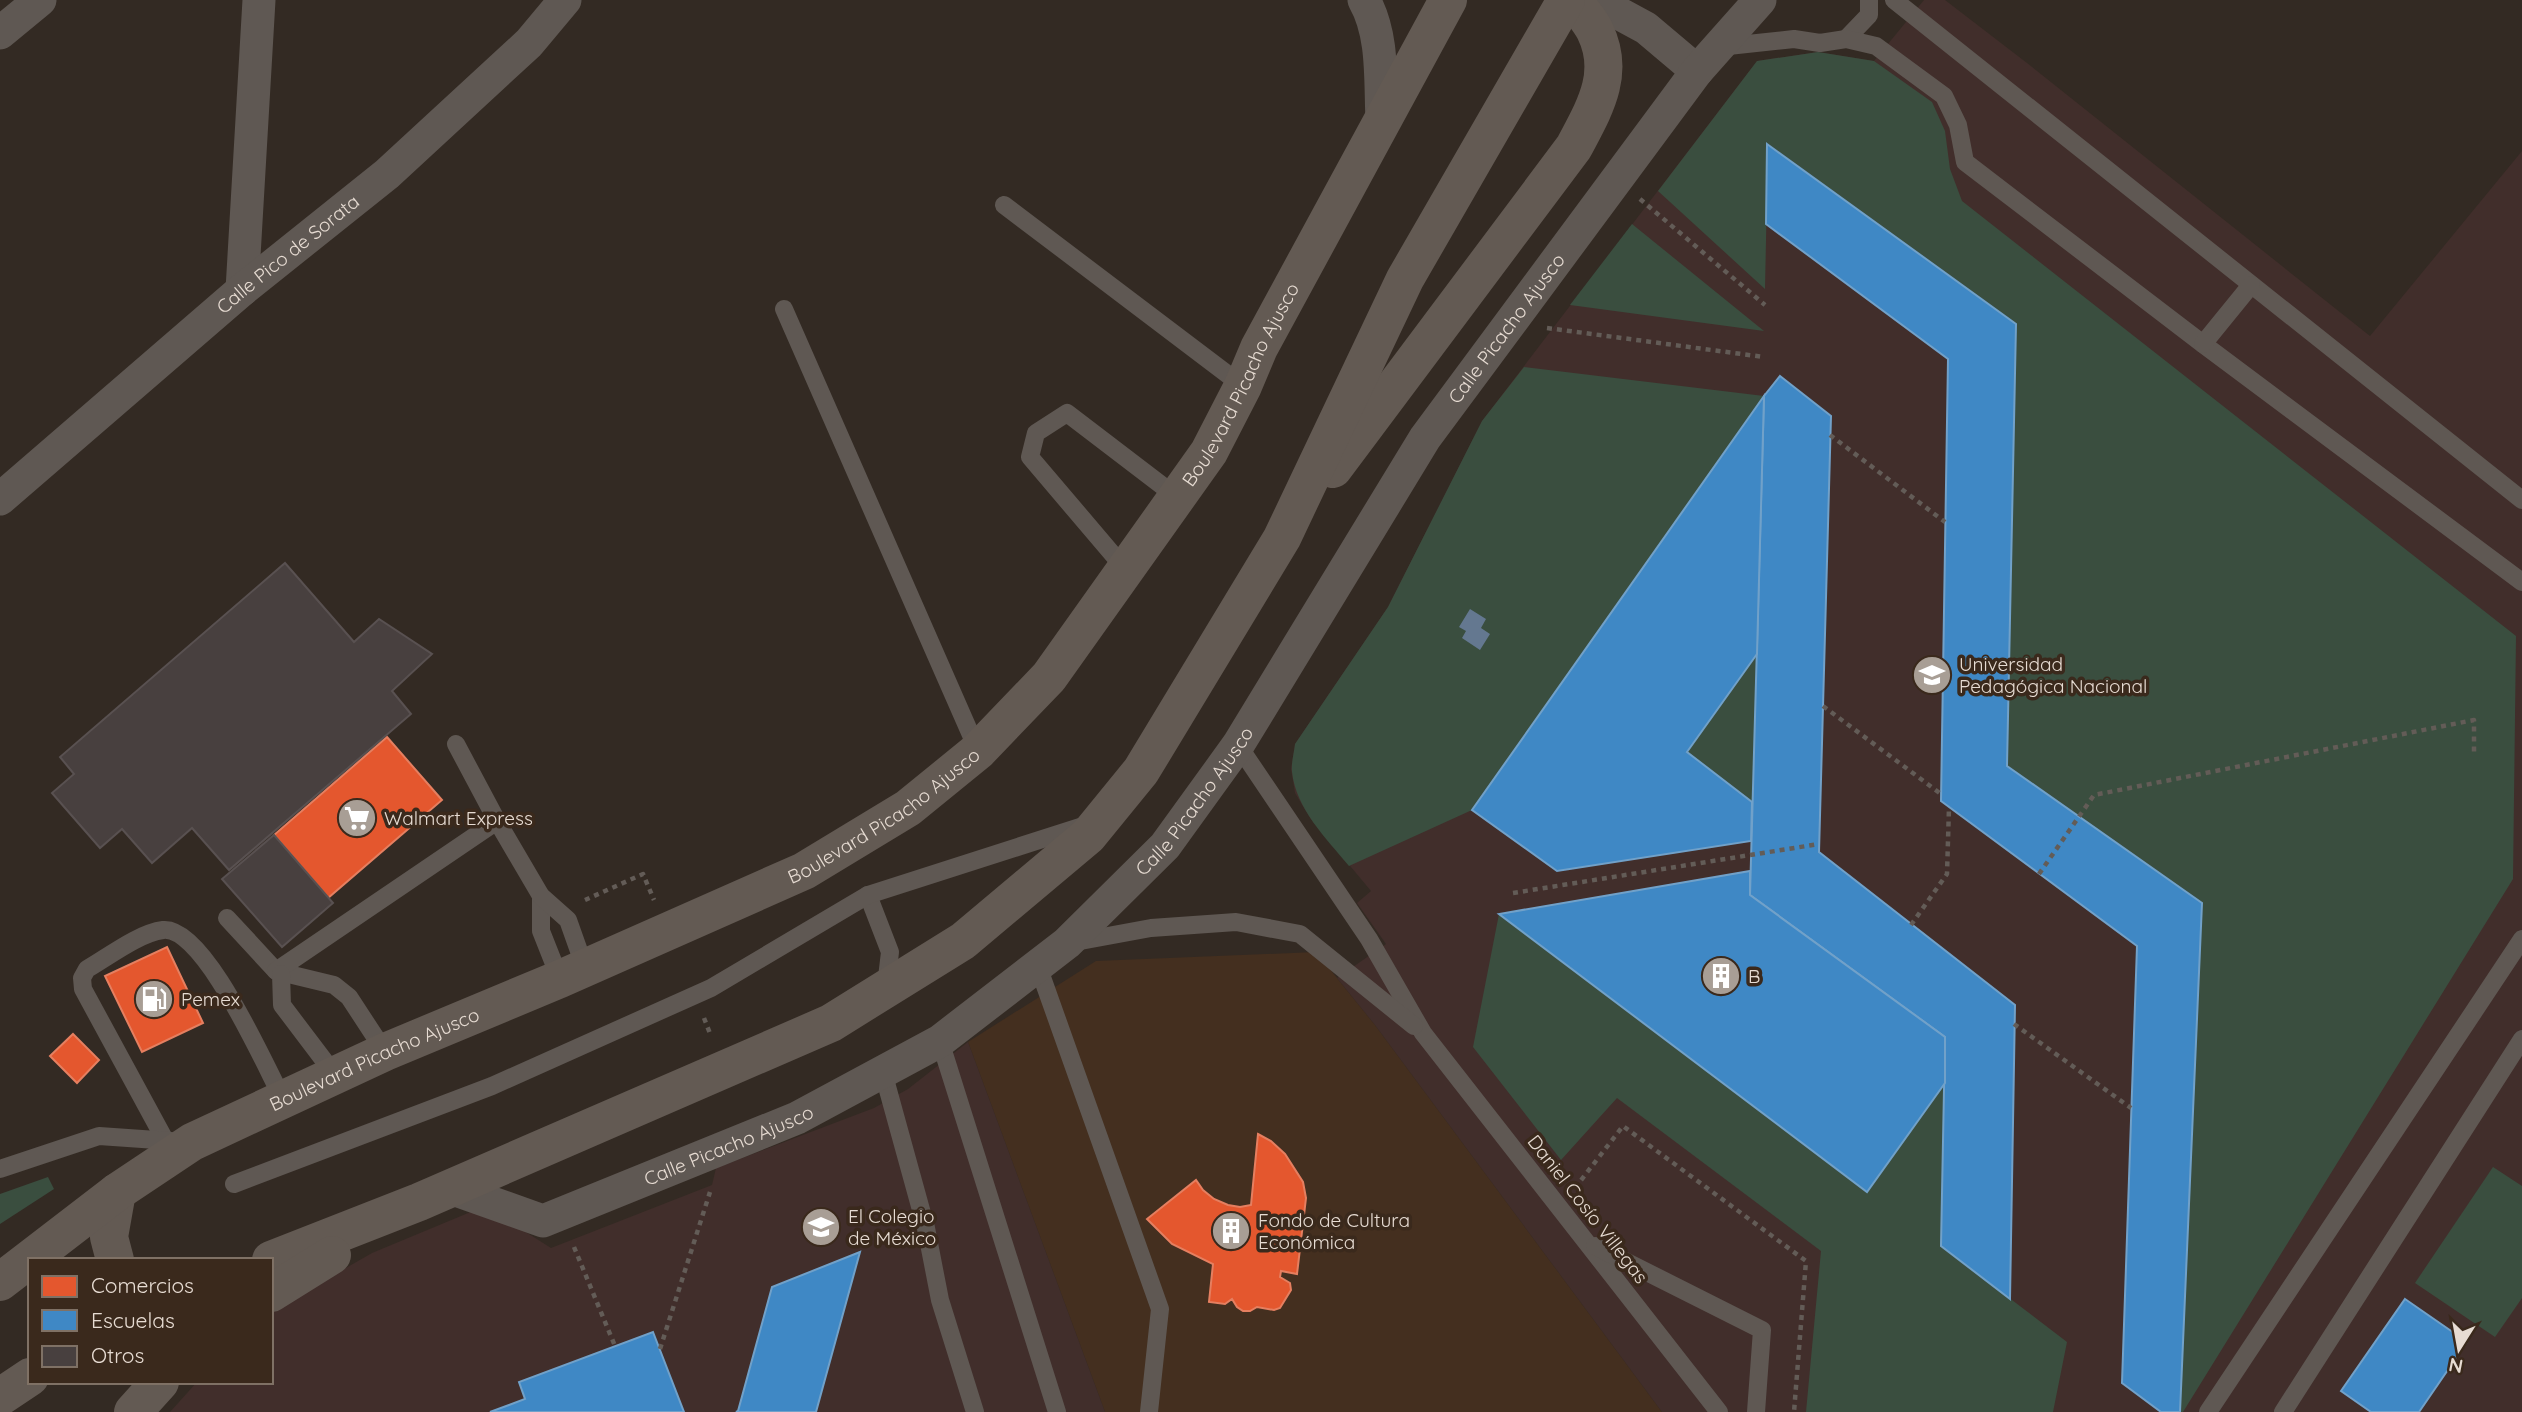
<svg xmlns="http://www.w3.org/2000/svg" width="2522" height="1412" font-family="Quicksand,sans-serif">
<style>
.built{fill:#442f1f}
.education{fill:#412e2b}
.green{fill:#3a4e3f}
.water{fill:#647890}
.shops{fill:#e4572e;stroke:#e57f60;stroke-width:2}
.schools{fill:#3f88c5;stroke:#71a1c9;stroke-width:2}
.building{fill:#48403f;stroke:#595151;stroke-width:2}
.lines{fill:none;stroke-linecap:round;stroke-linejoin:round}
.path{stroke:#635c57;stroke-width:4.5;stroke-dasharray:5 5;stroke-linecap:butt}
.lane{stroke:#5f5853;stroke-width:18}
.street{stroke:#5f5853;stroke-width:33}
.secondary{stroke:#635a53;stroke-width:38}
.labels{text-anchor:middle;stroke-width:7;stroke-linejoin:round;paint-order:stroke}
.street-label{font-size:19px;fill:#e7dcd3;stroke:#3a291c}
.poi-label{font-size:19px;fill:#e7dcd3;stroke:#3a291c;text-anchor:start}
</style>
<rect width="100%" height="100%" fill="#332a23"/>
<polygon class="built" points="1316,952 1375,1025 1662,1412 1105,1412 968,1042 1096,961"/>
<g class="education">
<polygon points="1924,0 1945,0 2027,63 2370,336 2522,151 2522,1412 1662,1412 1375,1025 1337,978 1386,944 1357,903 1371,891 1310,818 1295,793 1291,769 1295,744 1388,607 1482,421 1757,61 1818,52 1874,61"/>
<polygon points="968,1042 1105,1412 170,1412 197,1382 271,1382 271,1311 372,1253 485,1206 551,1248 712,1185 716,1168 874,1108 908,1089"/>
</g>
<g class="green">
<polygon points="1818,52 1874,61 1932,102 1945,131 1950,169 1962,201 2516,636 2513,879 2183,1412 2180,1412 2202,903 2007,766 2015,324 1768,144 1765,289 1658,191 1757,61"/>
<polygon points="1632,224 1764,331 1570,305"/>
<path d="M1524,367L1764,396L1472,810L1349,866C1326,838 1296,809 1292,772C1291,763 1294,753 1295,744L1388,607L1482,421Z"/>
<polygon points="1757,654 1752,802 1687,752"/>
<polygon points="1499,914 1867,1191 1945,1083 1941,1246 2067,1342 2053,1412 1806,1412 1821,1251 1617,1098 1561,1160 1473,1047"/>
<polygon points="2493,1167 2522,1186 2522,1298 2495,1337 2415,1283"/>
<polygon points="48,1177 54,1189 0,1224 0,1194"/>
</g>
<polygon class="water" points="1470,609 1486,619 1481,628 1490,634 1480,650 1462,638 1466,631 1459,627"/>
<g class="shops">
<polygon points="387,737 442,800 328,898 274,835"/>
<polygon points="167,947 203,1023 142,1052 105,976"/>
<polygon points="73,1034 99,1060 77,1083 50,1056"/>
<polygon points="1258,1134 1271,1141 1285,1154 1303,1182 1306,1198 1297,1274 1281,1271 1280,1277 1290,1283 1291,1290 1280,1308 1274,1310 1257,1307 1250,1311 1243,1311 1237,1307 1232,1299 1225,1304 1209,1302 1213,1264 1172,1244 1147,1219 1196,1180 1203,1190 1214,1199 1228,1205 1240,1207 1251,1205"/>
</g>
<g class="schools">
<polygon points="1767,144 2016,324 2007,766 2202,903 2180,1412 2161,1412 2122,1383 2137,946 1941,801 1948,359 1766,224"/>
<polygon points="1780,376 1831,416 1819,852 2015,1005 2010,1299 1941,1246 1945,1037 1750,895 1764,396"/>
<polygon points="1764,396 1757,654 1687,752 1752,802 1751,841 1557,871 1472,810"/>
<polygon points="1750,871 1750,895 1945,1037 1945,1083 1867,1192 1499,914"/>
<polygon points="860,1252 816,1412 736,1412 738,1411 772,1287"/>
<polygon points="2405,1299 2467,1342 2419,1412 2371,1412 2341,1391"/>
<polygon points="653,1332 684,1412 490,1412 525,1399 519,1382"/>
</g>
<g class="building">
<polygon points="285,563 354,642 379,619 432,654 392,691 411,714 229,870 192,828 152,863 122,829 100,848 52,793 74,774 60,757"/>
<polygon points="274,835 333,903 282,947 222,879"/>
</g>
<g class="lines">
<g class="path">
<polyline points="1640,199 1765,305"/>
<polyline points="1547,328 1764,357"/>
<polyline points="1830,435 1945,522"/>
<polyline points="1823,706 1941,794"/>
<polyline points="2039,874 2094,795 2474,720 2474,752"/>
<polyline points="1513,893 1819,844"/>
<polyline points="585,900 643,874 654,900"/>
<polyline points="1911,925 1947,874 1949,807"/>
<polyline points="704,1018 711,1036"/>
<polyline points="2014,1024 2131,1108"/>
<polyline points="1575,1188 1623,1126 1806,1261 1794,1412"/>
<polyline points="574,1247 615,1346"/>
<polyline points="660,1349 710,1192"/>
</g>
<g class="lane">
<polyline points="1894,0 2522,500"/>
<polyline points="1846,39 1869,15 1869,0"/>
<polyline points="1719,47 1794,39 1820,43 1846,39 1876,46 1944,96 1958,125 1965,162 2203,344 2522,582"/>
<polyline points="1004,205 1243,386"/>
<polyline points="784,309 978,751"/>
<polyline points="2203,344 2251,285"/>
<polyline points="1126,570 1030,457 1036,433 1067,413 1177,497"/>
<polyline points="456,744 497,821"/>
<polyline points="1238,745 1369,939 1423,1033 1719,1412"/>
<polyline points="868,895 890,952 886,986"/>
<polyline points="541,896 541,931 560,979"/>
<polyline points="227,918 276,971 334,985 349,997 385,1052"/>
<polyline points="1075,942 1151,928 1236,922 1300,934 1414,1026"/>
<polyline points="1038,966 1160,1309 1149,1412"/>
<polyline points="276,971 497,821 541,896 568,920 585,968"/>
<polyline points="281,974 282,1005 335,1075"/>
<polyline points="940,1041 1057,1412"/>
<polyline points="883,1072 926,1228 940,1300 975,1412"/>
<path d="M165,1140L83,989L82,978L87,969C108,957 139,933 163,930C204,925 265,1066 283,1099"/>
<polyline points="0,1169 99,1136 171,1141"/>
<polyline points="234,1184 492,1086 711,988 868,895 1086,825"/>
<polyline points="1595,1246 1762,1330 1756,1412"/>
<polyline points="2208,1412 2522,939"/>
<polyline points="2283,1412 2522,1039"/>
</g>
<g class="street">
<path d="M1364,0C1384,35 1380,81 1382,120"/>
<polyline points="1584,0 1609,8 1646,28 1697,71"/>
<polyline points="0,33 40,0"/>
<polyline points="242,290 259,0"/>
<path id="s1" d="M0,499L242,290L387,174L529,43L565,0"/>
<path id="s2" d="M450,1188L543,1221L797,1118L940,1041L1067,943L1165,846L1238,745L1425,438L1697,71L1760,0"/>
</g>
<g class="secondary">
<path d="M1333,469L1574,147C1594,109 1616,74 1595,31C1590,20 1580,10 1573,0"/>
<polyline points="115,1260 109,1237 117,1192"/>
<polyline points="271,1260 419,1202 831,1023 963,941 1088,836 1141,771 1282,538 1405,279 1566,0"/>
<path id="s3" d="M0,1282L117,1192L192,1142L385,1052L560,979L804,871L908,808L978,751L1049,677L1209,452L1243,386L1259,348L1448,0"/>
<polyline points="271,1293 332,1255"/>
<polyline points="0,1397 30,1377"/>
<polyline points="133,1412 160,1382"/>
</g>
</g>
<defs>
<g id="university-disc" transform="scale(2.0125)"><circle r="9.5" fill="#a89e95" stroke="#3a291c"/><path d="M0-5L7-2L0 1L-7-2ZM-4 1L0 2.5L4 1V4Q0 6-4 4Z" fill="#fff"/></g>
<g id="supermarket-disc" transform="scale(2.0125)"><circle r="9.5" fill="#a89e95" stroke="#3a291c"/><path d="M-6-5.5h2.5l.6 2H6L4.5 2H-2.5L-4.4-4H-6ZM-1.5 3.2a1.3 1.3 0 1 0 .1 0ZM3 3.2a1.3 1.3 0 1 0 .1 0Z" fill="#fff"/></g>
<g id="building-disc" transform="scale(2.0125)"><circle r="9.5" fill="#a89e95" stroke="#3a291c"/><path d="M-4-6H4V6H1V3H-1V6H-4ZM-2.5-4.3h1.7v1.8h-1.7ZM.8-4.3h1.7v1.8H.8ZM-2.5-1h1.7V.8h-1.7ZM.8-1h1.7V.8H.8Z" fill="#fff"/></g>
<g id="fuel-disc" transform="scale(2.0125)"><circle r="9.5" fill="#a89e95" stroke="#3a291c"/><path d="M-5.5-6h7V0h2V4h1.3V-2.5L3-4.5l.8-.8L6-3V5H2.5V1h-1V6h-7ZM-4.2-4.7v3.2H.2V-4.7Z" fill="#fff"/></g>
</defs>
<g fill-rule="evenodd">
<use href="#university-disc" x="1932" y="675"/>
<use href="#supermarket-disc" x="357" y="818"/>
<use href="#building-disc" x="1721" y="976"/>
<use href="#fuel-disc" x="154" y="999"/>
<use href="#university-disc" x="821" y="1227"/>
<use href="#building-disc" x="1231" y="1231"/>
</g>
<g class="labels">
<g class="street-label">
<text dy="7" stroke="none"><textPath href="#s1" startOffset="378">Calle Pico de Sorata</textPath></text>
<text dy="7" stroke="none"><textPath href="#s2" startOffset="1454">Calle Picacho Ajusco</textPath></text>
<text dy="7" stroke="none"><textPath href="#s3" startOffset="1572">Boulevard Picacho Ajusco</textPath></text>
<text dy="7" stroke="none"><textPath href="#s2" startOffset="887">Calle Picacho Ajusco</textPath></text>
<text dy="7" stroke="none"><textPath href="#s3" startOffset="1004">Boulevard Picacho Ajusco</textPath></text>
<text dy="7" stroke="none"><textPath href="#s3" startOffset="438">Boulevard Picacho Ajusco</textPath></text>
<text dy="7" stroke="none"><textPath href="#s2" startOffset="299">Calle Picacho Ajusco</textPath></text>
<text transform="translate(1588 1209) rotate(52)" y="7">Daniel Cosío Villegas</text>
</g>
<g class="poi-label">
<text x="1959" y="671">Universidad<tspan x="1959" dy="22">Pedagógica Nacional</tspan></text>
<text x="384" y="825">Walmart Express</text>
<text x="1748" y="983">B</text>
<text x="181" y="1006">Pemex</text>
<text x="848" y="1223">El Colegio<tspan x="848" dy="22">de México</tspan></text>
<text x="1258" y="1227">Fondo de Cultura<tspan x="1258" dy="22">Económica</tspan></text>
</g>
</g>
<rect x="28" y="1258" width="245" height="126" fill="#3a291c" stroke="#7f7165" stroke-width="2"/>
<rect x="42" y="1276" width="35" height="21" fill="#e4572e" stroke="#7f7165" stroke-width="2"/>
<text x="91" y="1293" font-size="21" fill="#e7dcd3">Comercios</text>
<rect x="42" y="1310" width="35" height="21" fill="#3f88c5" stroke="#7f7165" stroke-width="2"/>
<text x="91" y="1328" font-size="21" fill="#e7dcd3">Escuelas</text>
<rect x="42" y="1346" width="35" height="21" fill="#48403f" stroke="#7f7165" stroke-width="2"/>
<text x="91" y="1363" font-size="21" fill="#e7dcd3">Otros</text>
<g transform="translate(2459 1349) rotate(191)" stroke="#3a291c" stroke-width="5" paint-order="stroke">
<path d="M0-5L12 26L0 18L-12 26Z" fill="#e7dcd3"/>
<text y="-10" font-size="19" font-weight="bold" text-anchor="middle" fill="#e7dcd3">N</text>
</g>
</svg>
